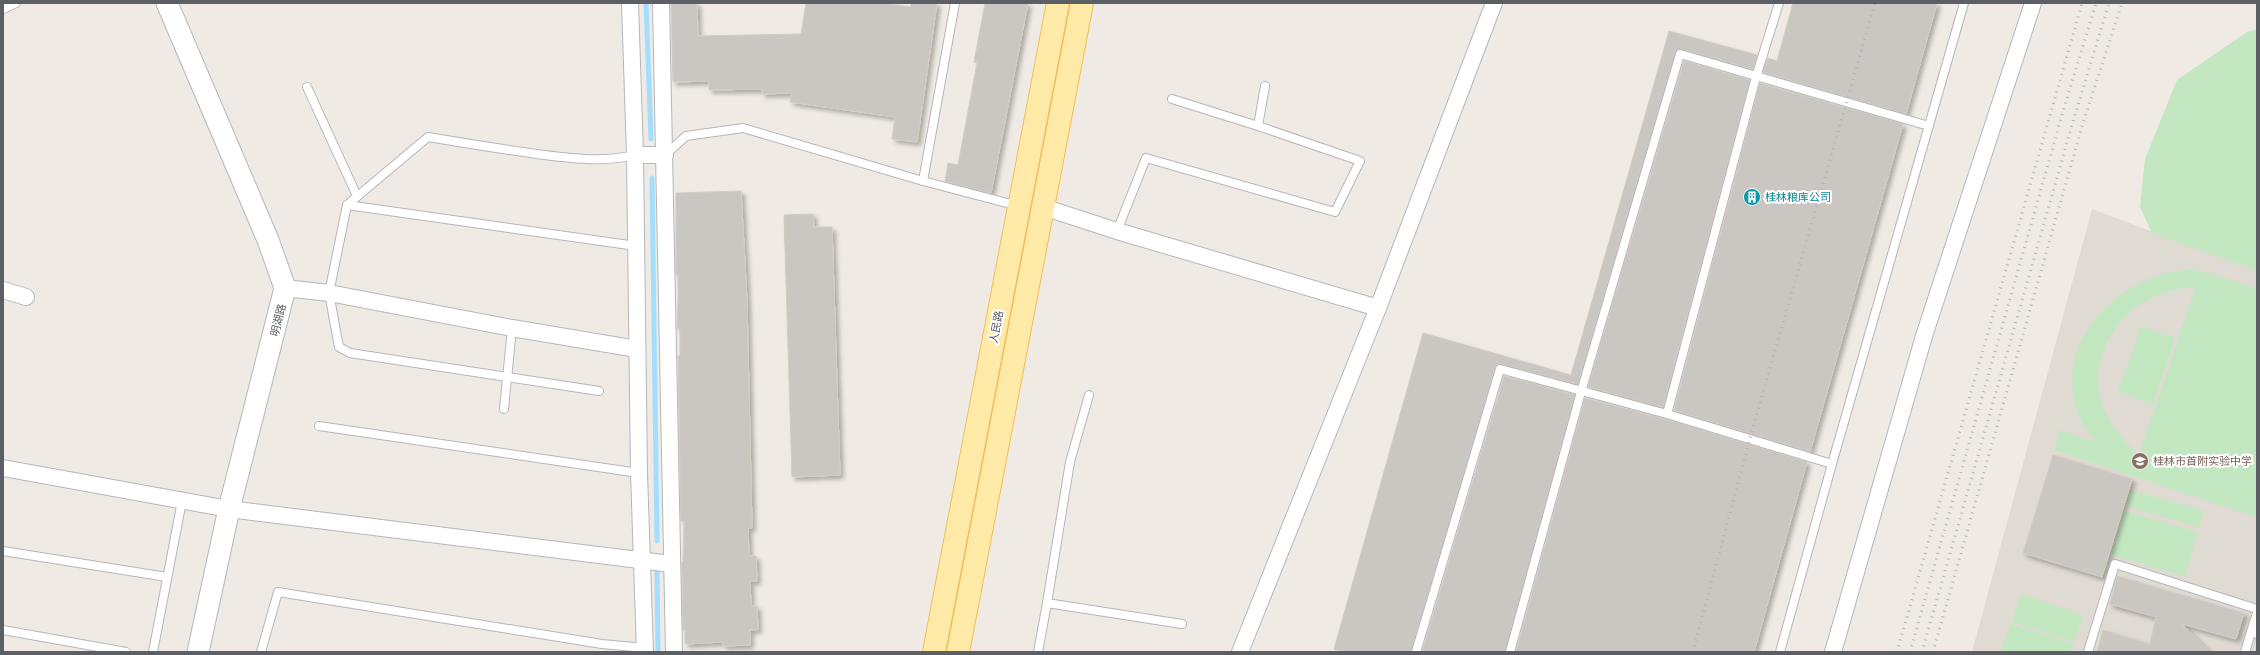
<svg xmlns="http://www.w3.org/2000/svg" width="2260" height="655" font-family="Helvetica,'Noto Sans SC',sans-serif">
<style>
.education{fill:#dfdad2}
.green{fill:#c3e7c0;fill-rule:evenodd}
.lines{fill:none;stroke-linecap:round;stroke-linejoin:round}
.stream{stroke:#a3deff;stroke-width:5}
.building{fill:#cac6c1;stroke:#d3cdc2;filter:url(#shadow)}
.service-casing{stroke:#b4b7bb;stroke-width:10}
.minor-casing{stroke:#b4b7bb;stroke-width:18}
.tertiary-casing{stroke:#b4b7bb;stroke-width:23}
.primary-casing{stroke:#f4bc58;stroke-width:24}
.service{stroke:#fff;stroke-width:8}
.minor{stroke:#fff;stroke-width:16}
.tertiary{stroke:#fff;stroke-width:21}
.primary{stroke:#ffeaa8;stroke-width:22}
.rail{stroke:#b3b4b5;stroke-width:3;stroke-dasharray:1 5;stroke-linecap:butt}
.labels{text-anchor:middle;stroke-width:4;stroke-linejoin:round;paint-order:stroke}
.culture-label{font-size:11px;fill:#0d838f;stroke:#fff;text-anchor:start}
.street-label{font-size:11px;fill:#5c6065;stroke:#fff}
.education-label{font-size:11px;fill:#785e54;stroke:#fff;text-anchor:start}
</style>
<defs>
<filter id="shadow"><feDropShadow dx="3.5" dy="3.5" stdDeviation="2" flood-color="#0004"/></filter>
</defs>
<rect width="100%" height="100%" fill="#efebe4"/>
<polygon class="education" points="2092,209 2257,271 2257,652 1972,652"/>
<g class="green">
<polygon points="2257,29 2257,271 2152,233 2140,207 2145,159 2177,80 2247,32"/>
<path d="M2193,269L2257,288V517L2054,450L2060,430L2095,442C2088,431 2079,420 2076,407C2055,334 2125,273 2193,269ZM2194,288L2195,289L2139,455C2121,438 2105,421 2100,395C2089,339 2139,287 2194,288Z"/>
<polygon points="2141,326 2175,338 2153,404 2118,392"/>
<polygon points="2131,490 2204,511 2199,527 2126,506"/>
<polygon points="2124,511 2198,532 2185,576 2111,555"/>
<polygon points="2021,594 2083,615 2074,642 2012,622"/>
<polygon points="2010,624 2073,644 2070,652 2001,651"/>
</g>
<g class="lines">
<g class="stream">
<polyline points="646,3 651,139"/>
<polyline points="652,178 657,541"/>
<polyline points="657,571 658,652"/>
</g>
</g>
<g class="building">
<polygon points="671,3 697,3 698,36 801,34 806,3 883,3 911,7 911,3 937,3 917,142 892,139 895,117 790,102 792,93 762,94 762,89 709,90 709,81 673,82"/>
<polygon points="985,3 1028,3 991,193 945,181 948,163 958,165 977,63 974,62"/>
<polygon points="1793,3 1937,3 1906,114 1763,72 1768,58 1777,61"/>
<polygon points="1669,31 1757,55 1753,69 1682,49 1676,50 1578,384 1501,364 1496,365 1411,652 1345,652 1334,649 1423,333 1571,375"/>
<polygon points="1684,61 1750,80 1663,407 1588,387"/>
<polygon points="1760,83 1903,124 1810,452 1674,410"/>
<polygon points="741,191 747,300 752,528 748,528 749,556 756,556 757,581 750,581 751,606 757,606 758,630 750,630 750,645 723,646 723,642 685,644 685,630 683,630 682,562 683,562 684,521 681,521 678,356 680,356 680,329 677,329 678,300 678,275 676,275 676,193"/>
<polygon points="813,214 814,227 832,227 840,475 792,477 784,215"/>
<polygon points="1504,376 1575,395 1505,652 1422,652"/>
<polygon points="1585,398 1665,419 1807,462 1754,652 1516,652"/>
<polygon points="2053,455 2132,479 2102,577 2023,553"/>
<polygon points="2117,576 2244,613 2236,639 2182,624 2210,652 2097,652 2103,630 2150,644 2156,617 2110,604"/>
</g>
<g class="lines">
<g class="service-casing">
<g id="service">
<polyline points="3,9 16,3"/>
<polyline points="307,87 357,196"/>
<polyline points="1258,126 1265,86"/>
<polyline points="665,155 686,136 743,128 923,181 1018,206"/>
<polyline points="923,181 955,3"/>
<polyline points="347,205 636,246"/>
<polyline points="1117,231 1146,158 1335,212 1360,161 1258,126 1172,99"/>
<path d="M599,391L350,353L339,347L329,293L347,205L428,137C464,143 501,149 537,154C570,158 602,163 635,155"/>
<polyline points="504,409 512,328"/>
<polyline points="1667,414 1756,77 1779,3"/>
<polyline points="319,426 639,473"/>
<polyline points="1832,464 1964,3"/>
<polyline points="3,551 167,577"/>
<polyline points="1047,603 1070,462 1089,395"/>
<polyline points="3,630 126,652"/>
<polyline points="2251,632 2257,613"/>
<polyline points="153,652 182,501"/>
<polyline points="261,652 278,592 602,644 645,648"/>
<polyline points="1038,652 1047,603 1182,624"/>
<polyline points="1416,652 1500,369 1667,414 1832,464 1780,652"/>
<polyline points="1510,652 1581,392 1680,54 1929,126"/>
<polyline points="2088,652 2115,564 2257,609"/>
<polyline points="2245,652 2251,632 2257,634"/>
</g>
</g>
<g class="minor-casing">
<g id="minor">
<polyline points="630,3 635,155 639,473 645,652"/>
<polyline points="661,3 674,652"/>
<polyline points="635,155 665,155"/>
<polyline points="1043,207 1117,231 1378,308"/>
<polyline points="285,288 329,293 512,328 637,349"/>
<polyline points="3,290 26,297"/>
<polyline points="3,468 229,509 671,564"/>
<polyline points="1240,652 1378,308 1494,3"/>
<polyline points="1833,652 1924,336 2033,3"/>
</g>
</g>
<g class="tertiary-casing">
<polyline id="tertiary" points="167,3 268,240 285,288 229,509 198,652"/>
</g>
<g class="primary-casing">
<g id="primary">
<polyline points="934,652 1058,3"/>
<polyline points="958,652 1082,3"/>
</g>
</g>
<use href="#service" class="service"/>
<use href="#minor" class="minor"/>
<use href="#tertiary" class="tertiary"/>
<use href="#primary" class="primary"/>
<g class="rail">
<polyline points="1693,652 1750,438 1875,3"/>
<polyline points="1897,652 2082,3"/>
<polyline points="1910,652 2062,115 2096,3"/>
<polyline points="1922,652 2074,118 2109,3"/>
<polyline points="1933,652 2083,123 2122,3"/>
</g>
</g>
<defs>
<g id="building-disc" transform="scale(0.9)"><circle r="9.5" fill="#0f9aa8" stroke="#fff"/><path d="M-4-6H4V6H1V3H-1V6H-4ZM-2.5-4.3h1.7v1.8h-1.7ZM.8-4.3h1.7v1.8H.8ZM-2.5-1h1.7V.8h-1.7ZM.8-1h1.7V.8H.8Z" fill="#fff"/></g>
<g id="school-disc" transform="scale(0.9)"><circle r="9.5" fill="#8d6e63" stroke="#fff"/><path d="M0-5L7-2L0 1L-7-2ZM-4 1L0 2.5L4 1V4Q0 6-4 4Z" fill="#fff"/></g>
</defs>
<g fill-rule="evenodd">
<use href="#building-disc" x="1752" y="197"/>
<use href="#school-disc" x="2140" y="461"/>
</g>
<g class="labels">
<g class="culture-label">
<text x="1765" y="201">桂林粮库公司</text>
</g>
<g class="street-label">
<text transform="translate(278 320) rotate(-76)" y="4">明湖路</text>
<text transform="translate(996 327) rotate(-79)" y="4">人民路</text>
</g>
<g class="education-label">
<text x="2153" y="465">桂林市首附实验中学</text>
</g>
</g>
<rect width="2260" height="655" fill="none" stroke="#5c6065" stroke-width="8"/>
</svg>
